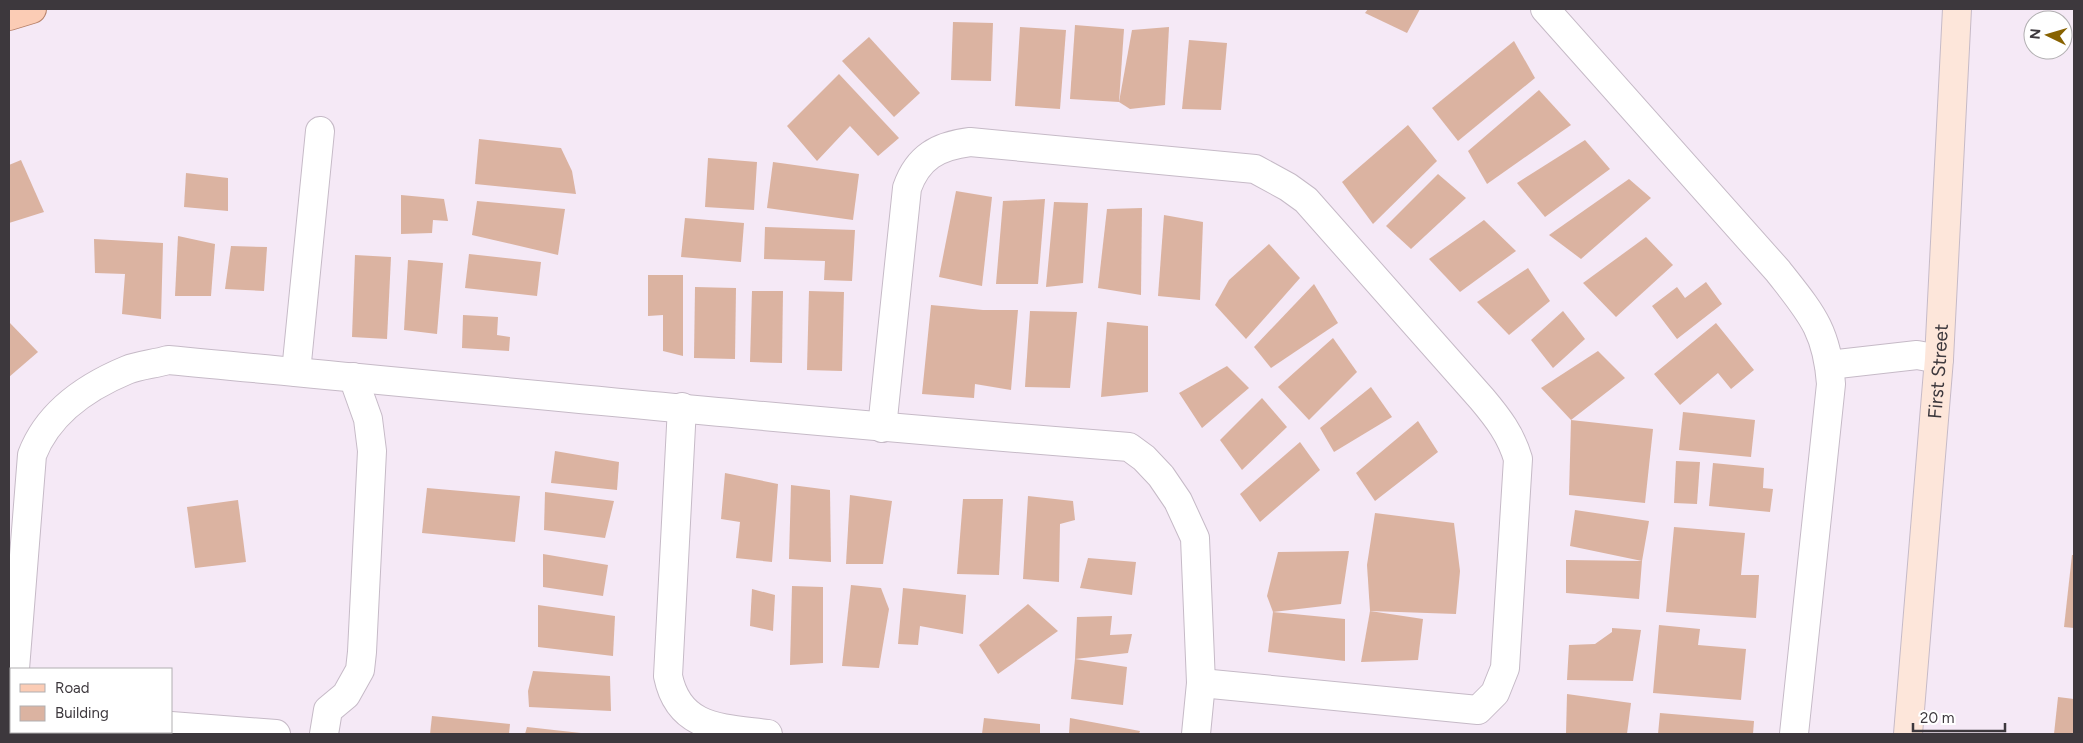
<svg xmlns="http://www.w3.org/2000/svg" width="2083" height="743" font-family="Figtree,sans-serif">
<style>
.building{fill:#dbb3a1}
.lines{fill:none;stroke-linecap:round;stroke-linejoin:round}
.street-casing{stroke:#c6bac7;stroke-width:30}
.secondary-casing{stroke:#c6bac7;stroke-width:30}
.primary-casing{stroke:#b7826a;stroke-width:30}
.street{stroke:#fff;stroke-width:28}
.secondary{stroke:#fde6da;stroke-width:28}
.primary{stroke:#fbccb5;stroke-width:28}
.labels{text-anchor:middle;stroke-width:4.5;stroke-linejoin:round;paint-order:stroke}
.street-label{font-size:19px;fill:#3d383d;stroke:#fff}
</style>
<rect width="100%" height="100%" fill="#f5e9f6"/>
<g class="building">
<polygon points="1368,9 1420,9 1407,33 1365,13"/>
<polygon points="953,22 993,23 991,81 951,80"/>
<polygon points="1075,25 1124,29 1119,102 1070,99"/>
<polygon points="1020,27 1066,30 1060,109 1015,106"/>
<polygon points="1169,27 1165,105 1130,109 1119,102 1132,30"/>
<polygon points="869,37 920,93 894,117 842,61"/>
<polygon points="1189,40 1227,43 1221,110 1182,109"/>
<polygon points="1514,41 1535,78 1458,141 1432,108"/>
<polygon points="839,74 899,138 878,156 850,126 817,161 787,126"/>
<polygon points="1539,90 1571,125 1487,184 1468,151"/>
<polygon points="1408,125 1437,161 1373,224 1342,182"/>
<polygon points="479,139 561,148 572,171 576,194 475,184"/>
<polygon points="1585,140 1610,169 1545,217 1517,183"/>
<polygon points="708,158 757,162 754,210 705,207"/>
<polygon points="21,160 44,212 9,223 9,165"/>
<polygon points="773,162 859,174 853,220 767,208"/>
<polygon points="186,173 228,178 228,211 184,207"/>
<polygon points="1438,174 1466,198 1411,249 1386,226"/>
<polygon points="1629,179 1651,198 1581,259 1549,235"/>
<polygon points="956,191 992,197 982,286 939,277"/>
<polygon points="401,195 444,199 448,221 433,220 432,233 401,234"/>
<polygon points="1045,199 1038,284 996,284 1003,201"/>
<polygon points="477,201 565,209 558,255 472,235"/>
<polygon points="1054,202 1088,203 1083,283 1046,287"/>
<polygon points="1142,208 1141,295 1098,288 1107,209"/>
<polygon points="1164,215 1203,222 1200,300 1158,296"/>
<polygon points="685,218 744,223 741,262 681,257"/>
<polygon points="1484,220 1516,251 1460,292 1429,259"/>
<polygon points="765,227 855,230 852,281 824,280 825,261 764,259"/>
<polygon points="178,236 215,244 211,296 175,296"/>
<polygon points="1646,237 1673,265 1616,317 1583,283"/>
<polygon points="94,239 163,243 161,319 122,314 125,274 95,273"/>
<polygon points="1269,244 1300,278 1246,339 1215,305 1229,280"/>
<polygon points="231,246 267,247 264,291 225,289"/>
<polygon points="469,254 541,262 537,296 465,288"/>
<polygon points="355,255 391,257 387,339 352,337"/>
<polygon points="408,260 443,263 437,334 404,330"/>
<polygon points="1528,268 1550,301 1509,335 1477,302"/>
<polygon points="648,275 683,275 683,356 663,351 663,315 648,316"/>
<polygon points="1706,282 1722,304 1677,339 1652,306 1677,287 1685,298"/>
<polygon points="1314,284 1338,323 1271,368 1254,347"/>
<polygon points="695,287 736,288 735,359 694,358"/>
<polygon points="752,291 783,291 782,363 750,362"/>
<polygon points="809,291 844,292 842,371 807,370"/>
<polygon points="931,305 983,310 1018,310 1011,390 975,384 974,398 922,394"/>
<polygon points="1030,311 1077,312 1070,388 1025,387"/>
<polygon points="1563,311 1585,339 1553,368 1531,340"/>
<polygon points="463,315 498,317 497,335 510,337 509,351 462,348"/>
<polygon points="9,322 38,352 9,377"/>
<polygon points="1107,322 1148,326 1148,392 1101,397"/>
<polygon points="1716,323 1754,370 1731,389 1718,373 1680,405 1654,374"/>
<polygon points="1333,338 1357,372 1309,420 1278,387"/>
<polygon points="1598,351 1625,378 1571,420 1541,388"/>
<polygon points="1227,366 1249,388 1202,428 1179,393"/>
<polygon points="1371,387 1392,417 1334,452 1320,428"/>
<polygon points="1262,398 1287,427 1242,470 1220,440"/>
<polygon points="1683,412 1755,420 1751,457 1679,450"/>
<polygon points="1571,420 1653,429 1645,503 1569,495"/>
<polygon points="1418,421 1438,452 1375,501 1356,473"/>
<polygon points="1300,442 1320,470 1260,522 1240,494"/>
<polygon points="555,451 619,462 617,490 551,483"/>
<polygon points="1676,461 1700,462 1697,504 1674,503"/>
<polygon points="1713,463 1764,468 1763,488 1773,489 1770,512 1709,506"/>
<polygon points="725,473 778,484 772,562 736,558 740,522 721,519"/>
<polygon points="791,485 830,490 831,562 789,559"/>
<polygon points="427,488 520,496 515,542 422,533"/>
<polygon points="545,492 614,501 605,538 544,530"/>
<polygon points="850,495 892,501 883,564 846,564"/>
<polygon points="1028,496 1073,501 1075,520 1060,524 1059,582 1023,579"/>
<polygon points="963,499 1003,499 999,575 957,574"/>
<polygon points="238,500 246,562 195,568 187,507"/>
<polygon points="1575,510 1649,521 1642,561 1639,599 1566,593 1566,560 1642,561 1570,546"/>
<polygon points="1375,513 1454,523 1460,571 1456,614 1370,611 1367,565"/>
<polygon points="1674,527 1745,533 1741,575 1759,575 1756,618 1666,612"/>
<polygon points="1349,551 1341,604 1273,612 1267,596 1278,552"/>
<polygon points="543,554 608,565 603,596 543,587"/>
<polygon points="2072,555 2074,555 2074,628 2064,627"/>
<polygon points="1088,558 1136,562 1132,595 1080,588"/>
<polygon points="851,585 881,588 889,609 879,668 842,666"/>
<polygon points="792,586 823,587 823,663 790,665"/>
<polygon points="903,588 966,595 963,634 920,626 918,645 898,644"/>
<polygon points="752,589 775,595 773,631 750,626"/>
<polygon points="1028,604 1058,631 998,674 979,645"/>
<polygon points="538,605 615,616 613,656 538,647"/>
<polygon points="1370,611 1423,619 1418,660 1361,662"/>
<polygon points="1273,612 1345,619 1345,661 1268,652"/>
<polygon points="1112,616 1110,635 1132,634 1128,653 1075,659 1077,617"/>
<polygon points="1659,625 1700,629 1698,645 1746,649 1741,700 1653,693"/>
<polygon points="1612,628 1641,630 1633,681 1567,680 1569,645 1595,644 1612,632"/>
<polygon points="1075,659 1127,667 1123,705 1071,699"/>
<polygon points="533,671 610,676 611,711 529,707 528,691"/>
<polygon points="1567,694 1631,703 1627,734 1566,734"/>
<polygon points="2058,697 2074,699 2074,734 2054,734"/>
<polygon points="1660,713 1754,721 1753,734 1658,734"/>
<polygon points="432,716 510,724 509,734 430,734"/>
<polygon points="984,718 1040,724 1040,734 982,734"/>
<polygon points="1070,718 1140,731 1139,734 1069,734"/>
<polygon points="527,727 581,733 581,734 525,734"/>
</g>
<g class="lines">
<g class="street-casing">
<g id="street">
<path d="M1545,9L1778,271C1810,312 1827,329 1831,384L1794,734"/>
<polyline points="1829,365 1917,355 1939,359"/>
<polyline points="296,372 320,131"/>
<path d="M682,407L668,676C679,730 723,728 768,734"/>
<path d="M882,428L907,188C918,157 938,146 970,142L1255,169L1288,187L1306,200L1482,399C1498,418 1511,435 1518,459L1505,668L1495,693L1478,710L1201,683"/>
<path d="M15,669L32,455C48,413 86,387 127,370C139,365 155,364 168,360C488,390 808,422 1129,447L1144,458L1161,476L1178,501L1195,538L1201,683L1196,734"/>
<polyline points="171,726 276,734"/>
<polyline points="10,734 11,714"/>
<polyline points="324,734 328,710 346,695 360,670 362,652 372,451 368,419 353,377"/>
</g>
</g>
<g class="secondary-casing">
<g id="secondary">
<path id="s1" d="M1908,734L1939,359L1957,9"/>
</g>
</g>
<g class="primary-casing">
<polyline id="primary" points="9,16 32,9"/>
</g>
<use href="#street" class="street"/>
<use href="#secondary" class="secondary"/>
<use href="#primary" class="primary"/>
</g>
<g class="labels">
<g class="street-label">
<text dy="7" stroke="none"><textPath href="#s1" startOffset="364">First Street</textPath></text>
</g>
</g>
<rect width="2083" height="743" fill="none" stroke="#3d383d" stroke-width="20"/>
<rect x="10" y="668" width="162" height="65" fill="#ffffff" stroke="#b1afb1"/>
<rect x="20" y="684" width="25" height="8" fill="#fbccb5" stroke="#b1afb1"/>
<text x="55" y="693" font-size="15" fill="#3d383d">Road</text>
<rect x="20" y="706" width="25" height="15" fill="#dbb3a1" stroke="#b1afb1"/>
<text x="55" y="718" font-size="15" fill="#3d383d">Building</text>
<g transform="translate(2048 35) rotate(275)"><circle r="24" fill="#ffffff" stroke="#b1afb1"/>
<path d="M0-4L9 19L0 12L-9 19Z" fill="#886200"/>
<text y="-8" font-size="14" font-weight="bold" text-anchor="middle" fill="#3d383d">N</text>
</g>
<path d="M1913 723v8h92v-8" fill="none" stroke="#3d383d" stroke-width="2.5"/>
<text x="1920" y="723" font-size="15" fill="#3d383d" stroke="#ffffff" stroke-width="4" paint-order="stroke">20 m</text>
</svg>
